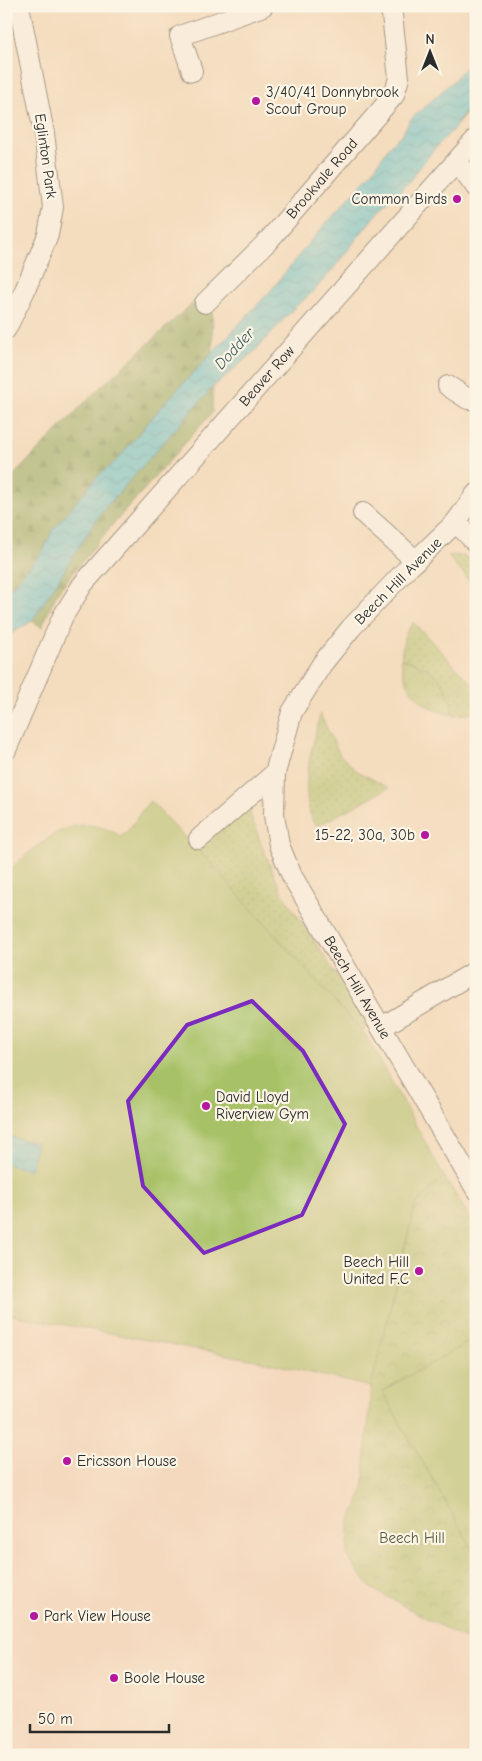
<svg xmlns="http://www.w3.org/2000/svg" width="482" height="1761" font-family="'Comic Neue',sans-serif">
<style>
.built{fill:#f3d4bf}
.grass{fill:url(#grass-dots);stroke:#697648}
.forest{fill:url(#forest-firs);stroke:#586943}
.park{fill:url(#park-crowns);stroke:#697648}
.pitch{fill:#a7c166;stroke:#697648}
.water{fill:url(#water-waves);stroke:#447881}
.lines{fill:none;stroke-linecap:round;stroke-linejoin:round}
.minor-casing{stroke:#494641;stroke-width:22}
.minor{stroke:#fff;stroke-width:20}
.marked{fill:none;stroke:#7b2cbf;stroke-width:4;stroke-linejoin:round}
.poi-dot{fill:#b5179e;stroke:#fcf5e5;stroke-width:2}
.labels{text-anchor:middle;stroke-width:4.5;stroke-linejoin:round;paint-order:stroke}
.poi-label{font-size:15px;fill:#2b2b2b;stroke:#fcf5e5;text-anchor:start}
.street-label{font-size:15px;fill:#2b2b2b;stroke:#fcf5e5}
.park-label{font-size:15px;fill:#50583d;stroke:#fcf5e5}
.water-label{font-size:16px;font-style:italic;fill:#3a5a5f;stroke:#fcf5e5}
</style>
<defs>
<pattern id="grass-dots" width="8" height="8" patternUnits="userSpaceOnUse" patternTransform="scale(1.25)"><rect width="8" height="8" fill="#a7c166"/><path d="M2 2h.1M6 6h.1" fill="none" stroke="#889d54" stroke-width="1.8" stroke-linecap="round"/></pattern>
<pattern id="forest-firs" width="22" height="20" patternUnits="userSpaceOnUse" patternTransform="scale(1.25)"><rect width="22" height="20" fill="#85a75b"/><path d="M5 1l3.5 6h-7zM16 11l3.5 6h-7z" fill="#6d884b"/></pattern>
<pattern id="park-crowns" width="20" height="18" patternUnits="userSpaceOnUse" patternTransform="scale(1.25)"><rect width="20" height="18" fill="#a7c166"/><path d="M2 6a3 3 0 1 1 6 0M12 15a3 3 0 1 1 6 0" fill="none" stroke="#889d54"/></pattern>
<pattern id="water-waves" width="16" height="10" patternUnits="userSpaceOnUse" patternTransform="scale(1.25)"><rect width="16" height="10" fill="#5cc6d7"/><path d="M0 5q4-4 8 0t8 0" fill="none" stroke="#4ca1af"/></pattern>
</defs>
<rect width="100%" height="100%" fill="#fcf5e5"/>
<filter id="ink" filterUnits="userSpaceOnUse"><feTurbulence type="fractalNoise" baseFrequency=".02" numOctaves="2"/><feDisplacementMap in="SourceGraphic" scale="10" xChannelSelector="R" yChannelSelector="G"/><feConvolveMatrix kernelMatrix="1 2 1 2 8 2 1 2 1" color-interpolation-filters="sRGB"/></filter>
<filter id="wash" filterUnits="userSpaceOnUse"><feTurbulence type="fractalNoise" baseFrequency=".0096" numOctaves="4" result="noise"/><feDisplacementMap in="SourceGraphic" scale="20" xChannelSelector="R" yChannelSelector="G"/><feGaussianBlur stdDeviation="1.12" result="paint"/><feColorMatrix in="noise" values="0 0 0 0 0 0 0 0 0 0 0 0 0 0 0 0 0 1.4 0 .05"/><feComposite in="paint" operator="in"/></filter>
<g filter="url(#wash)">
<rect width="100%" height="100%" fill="#f4dcbe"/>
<polygon class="built" points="6,1314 261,1361 371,1387 363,1490 350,1522 372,1588 476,1645 476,1755 6,1755"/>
<g class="grass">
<polygon points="454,555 466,557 476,566 476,589 448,556"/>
<path d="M413,622L476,688V713L453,715C450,683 432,666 401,659L404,637Z"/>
<path d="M320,714L340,755L357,771L389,788L319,825L314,824C298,789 312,750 320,714Z"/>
<polygon points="247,804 261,844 283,894 370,1025 361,1031 210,863 196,850"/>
</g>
<g class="forest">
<polygon points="476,94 476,101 452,131"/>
<polygon points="196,300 212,305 213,351 162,406 116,461 96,478 53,530 43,551 6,593 6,483 92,395"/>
<polygon points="213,387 212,413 108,530 57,593 42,627 32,621 100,514"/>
</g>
<g class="park">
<path d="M401,659C432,666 450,682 453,715C422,710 404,690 401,659Z"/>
<polygon points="444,1176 476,1228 476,1645 371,1588 347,1557 350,1522 363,1490 371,1387 415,1205"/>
</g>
<g class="pitch">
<path d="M150,801L210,863L366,1036L444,1176L415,1205L371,1387L261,1361L6,1314V872C33,851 63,816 100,827C108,830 114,831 121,837C133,827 139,812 150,801Z"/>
<polygon points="476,1338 476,1555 382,1391"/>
</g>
<g class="water">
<polygon points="476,55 476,94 452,131 434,149 408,183 373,218 334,268 315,290 294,308 253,353 213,387 100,514 32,621 6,637 6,593 43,551 53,530 96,478 116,461 162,406 272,289 312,239 370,175 390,145 403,133 410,120 452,82"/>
<polygon points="6,1136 37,1143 30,1170 6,1164"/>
</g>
</g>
<g filter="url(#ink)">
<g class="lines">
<g class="minor-casing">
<g id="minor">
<polyline points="192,71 180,36 263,6"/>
<polyline points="457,161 476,187"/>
<path id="s1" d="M205,303L268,241L394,95L399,78L391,6"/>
<polyline points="6,329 25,290 48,235 53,207 44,133 19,6"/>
<polyline points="448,386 468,399 476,399"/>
<path id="s2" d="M476,494L456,522L408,568L351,628L322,664L292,712L275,773L274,815L279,845L292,876L476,1189"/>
<polyline points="363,513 416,561"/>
<polyline points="456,522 476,543"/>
<path id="s3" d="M6,750L63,616L83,584L476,139"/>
<polyline points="199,839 275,773"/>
<polyline points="382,1027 476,971"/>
</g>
</g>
<use href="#minor" class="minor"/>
</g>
</g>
<path d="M0 0H482V1761H0ZM252,1001L303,1051L345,1124L302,1215L204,1253L143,1186L128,1101L187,1025Z" fill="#f4dcbe" fill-opacity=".55" fill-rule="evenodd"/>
<path class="marked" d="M252,1001L303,1051L345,1124L302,1215L204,1253L143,1186L128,1101L187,1025Z"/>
<g class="poi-dot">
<circle cx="256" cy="101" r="5"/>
<circle cx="457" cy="199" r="5"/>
<circle cx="425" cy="835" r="5"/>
<circle cx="206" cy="1106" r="5"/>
<circle cx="419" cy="1271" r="5"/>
<circle cx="67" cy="1461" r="5"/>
<circle cx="34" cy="1616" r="5"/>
<circle cx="114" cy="1678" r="5"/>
</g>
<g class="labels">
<g class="poi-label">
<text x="266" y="97">3/40/41 Donnybrook<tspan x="266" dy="17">Scout Group</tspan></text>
<text x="447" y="204" text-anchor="end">Common Birds</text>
<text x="415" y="840" text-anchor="end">15-22, 30a, 30b</text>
<text x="216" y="1102">David Lloyd<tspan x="216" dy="17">Riverview Gym</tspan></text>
<text x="409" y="1267" text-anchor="end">Beech Hill<tspan x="409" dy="17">United F.C</tspan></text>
<text x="77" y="1466">Ericsson House</text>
<text x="44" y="1621">Park View House</text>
<text x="124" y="1683">Boole House</text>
</g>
<g class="street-label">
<text transform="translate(46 156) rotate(82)" y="5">Eglinton Park</text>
<text dy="5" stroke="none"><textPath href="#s1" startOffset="171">Brookvale Road</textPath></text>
<text dy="5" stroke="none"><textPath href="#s3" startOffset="461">Beaver Row</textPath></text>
<text transform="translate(398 581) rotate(-45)" y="5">Beech Hill Avenue</text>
<text dy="5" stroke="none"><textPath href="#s2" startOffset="585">Beech Hill Avenue</textPath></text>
</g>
<g class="park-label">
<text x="412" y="1543">Beech Hill</text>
</g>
<g class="water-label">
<text transform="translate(234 348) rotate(-47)" y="6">Dodder</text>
</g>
</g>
<rect width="482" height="1761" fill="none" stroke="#fcf5e5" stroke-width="25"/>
<g transform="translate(430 52)" stroke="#fcf5e5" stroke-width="4" paint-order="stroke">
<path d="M0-4L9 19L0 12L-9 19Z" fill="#2b2b2b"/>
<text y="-8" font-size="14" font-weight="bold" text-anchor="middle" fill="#2b2b2b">N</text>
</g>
<path d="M30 1724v8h139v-8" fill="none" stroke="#2b2b2b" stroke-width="2.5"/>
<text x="38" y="1724" font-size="15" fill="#2b2b2b" stroke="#fcf5e5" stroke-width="4" paint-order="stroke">50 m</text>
</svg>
